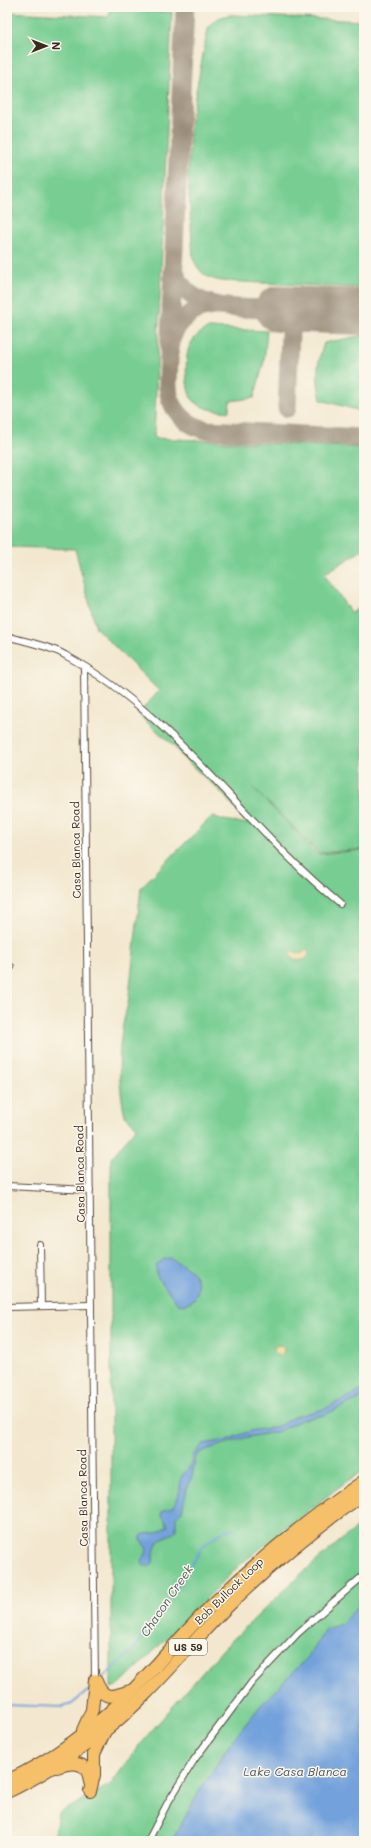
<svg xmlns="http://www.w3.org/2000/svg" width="371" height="1848" font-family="Mali,sans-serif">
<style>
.green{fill:#77cd92;stroke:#597c58}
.sand{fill:#eeda9e;stroke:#94825e}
.water{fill:#72a1db;stroke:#56667c}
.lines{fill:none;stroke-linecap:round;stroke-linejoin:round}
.stream{stroke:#72a1db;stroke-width:2}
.taxiway{stroke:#978976;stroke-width:19}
.runway{stroke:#978976;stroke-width:46}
.street-casing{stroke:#574639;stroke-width:8}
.highway-casing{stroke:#574639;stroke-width:14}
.street{stroke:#fff;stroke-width:6}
.highway{stroke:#f6c06b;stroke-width:12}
.labels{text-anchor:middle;stroke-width:3;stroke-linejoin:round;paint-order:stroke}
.shield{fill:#fbf7ec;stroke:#75685c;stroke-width:1}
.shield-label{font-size:10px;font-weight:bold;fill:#3b2a1e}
.street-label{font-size:11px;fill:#3b2a1e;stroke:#fbf7ec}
.water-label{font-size:12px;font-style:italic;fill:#4e5460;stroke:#fbf7ec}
</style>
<rect width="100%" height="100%" fill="#fbf7ec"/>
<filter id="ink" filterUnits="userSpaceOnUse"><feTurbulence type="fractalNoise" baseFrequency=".025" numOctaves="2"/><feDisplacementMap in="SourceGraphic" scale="8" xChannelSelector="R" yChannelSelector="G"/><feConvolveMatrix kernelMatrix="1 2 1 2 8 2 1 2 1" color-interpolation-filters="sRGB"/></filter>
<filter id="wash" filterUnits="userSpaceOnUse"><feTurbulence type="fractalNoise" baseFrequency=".012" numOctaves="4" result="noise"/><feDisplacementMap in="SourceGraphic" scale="16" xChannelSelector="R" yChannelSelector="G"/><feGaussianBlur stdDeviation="0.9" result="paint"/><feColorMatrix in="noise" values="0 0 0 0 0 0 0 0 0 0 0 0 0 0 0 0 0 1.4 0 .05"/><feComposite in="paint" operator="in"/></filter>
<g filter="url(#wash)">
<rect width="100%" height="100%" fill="#f3e8cf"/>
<g class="green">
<path d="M110,10L172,12L154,438L364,448V549L324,574L351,613L364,605V849L319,853L253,788L318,854L364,850V1470L339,1487L242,1563L121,1684L111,1688V1158L137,1127L125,1116C117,1079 117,1041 128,1004L141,887L212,816L224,820L248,824L221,792L182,757L175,747L138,714L159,691L96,628L75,549L7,547V12L109,17Z"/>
<path d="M232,15L364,21V288L222,281C207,279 198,272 193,258L188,177L191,118L208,28C214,19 220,16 232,15Z"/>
<path d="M209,328L267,331L264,362L254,398L230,401L229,412C216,410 201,410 192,399C185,390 185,357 189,347C193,338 200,332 209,328Z"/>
<path d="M359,336H364V412L321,400C316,377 316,366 324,343Z"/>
<polygon points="364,1521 364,1841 53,1841 58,1814 111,1784 140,1744 224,1648 300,1575"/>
</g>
<g class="sand">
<polygon points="306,950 308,951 309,955 304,960 294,959 290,956 290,953 294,952 302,954"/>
<circle cx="279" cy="1350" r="5"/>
</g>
<g class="water">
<path d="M171,1258C179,1263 191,1269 196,1277C203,1289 193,1309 178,1304L157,1276L156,1266L164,1259Z"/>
<path d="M364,1389V1395L359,1399L324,1415L301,1420L277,1432L248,1437L205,1450L198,1454L195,1459L192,1477L188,1484L182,1511L176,1517V1531C173,1535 170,1534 165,1537C154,1541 154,1554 153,1563L149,1566H144L142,1563C142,1557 147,1555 147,1549L141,1540V1536L144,1534L156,1533L168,1526L161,1513C164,1509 169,1509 173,1506C180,1498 180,1487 181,1477L190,1466L193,1455L203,1444L227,1440L250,1431L279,1426L293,1417L324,1409Z"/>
<polygon points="364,1600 364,1841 172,1841 200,1790 232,1741 261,1705 308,1657 326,1629 341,1624"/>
</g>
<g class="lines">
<g class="stream">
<polyline points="102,1678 130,1653 151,1628 204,1545 225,1530 234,1529"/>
<polyline points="7,1705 63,1707 72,1704 89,1690"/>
</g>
<g class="taxiway">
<path d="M185,7L168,382C167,406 184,426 208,430L364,438"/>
<path d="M174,267C184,315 241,307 278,309"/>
<path d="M171,340C177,320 194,307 215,306"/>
<polyline points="287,408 291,309"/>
</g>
<polyline class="runway" points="278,309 364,312"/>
</g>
</g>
<g filter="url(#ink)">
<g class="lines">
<g class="street-casing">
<g id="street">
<path d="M7,636C25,642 48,645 65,655C177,716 244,825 340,904"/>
<polyline points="84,667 95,1680"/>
<polyline points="7,967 11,967"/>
<polyline points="7,1186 90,1190"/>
<polyline points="40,1245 41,1306"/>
<polyline points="7,1307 91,1305"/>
<polyline points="148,1841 167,1804 194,1760 252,1682 298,1633 364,1575"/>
</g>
</g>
<g class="highway-casing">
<g id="highway">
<path d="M96,1681C103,1701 113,1697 130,1691"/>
<polyline points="83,1730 92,1710 95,1680"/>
<path d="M57,1767C74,1761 88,1761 90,1782"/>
<path d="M7,1781C53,1760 98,1725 134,1689C162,1660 187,1629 216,1601C262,1557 311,1517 364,1481"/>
<polyline points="90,1791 94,1775 94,1754 104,1733"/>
<path d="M7,1792C43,1775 76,1753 107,1729C151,1694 186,1648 226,1608C269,1566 314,1528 364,1494"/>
</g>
</g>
<use href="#street" class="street"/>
<use href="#highway" class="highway"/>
</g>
</g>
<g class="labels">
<rect class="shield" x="169" y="1639" width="38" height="16" rx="3"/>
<g class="shield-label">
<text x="188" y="1651">US 59</text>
</g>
<g class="street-label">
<text transform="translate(76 850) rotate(-91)" y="4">Casa Blanca Road</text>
<text transform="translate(80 1174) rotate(-91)" y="4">Casa Blanca Road</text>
<text transform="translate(83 1498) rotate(-91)" y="4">Casa Blanca Road</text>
<text transform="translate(229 1591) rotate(-44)" y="4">Bob Bullock Loop</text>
</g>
<g class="water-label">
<text transform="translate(167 1601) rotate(-56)" y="4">Chacon Creek</text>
<text x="295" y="1776">Lake Casa Blanca</text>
</g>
</g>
<rect width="371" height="1848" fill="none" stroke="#fbf7ec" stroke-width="24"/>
<g transform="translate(46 46) rotate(90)" stroke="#fbf7ec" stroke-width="3" paint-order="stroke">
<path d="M0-3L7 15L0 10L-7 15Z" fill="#3b2a1e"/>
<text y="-6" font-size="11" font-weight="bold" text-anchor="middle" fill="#3b2a1e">N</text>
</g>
</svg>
